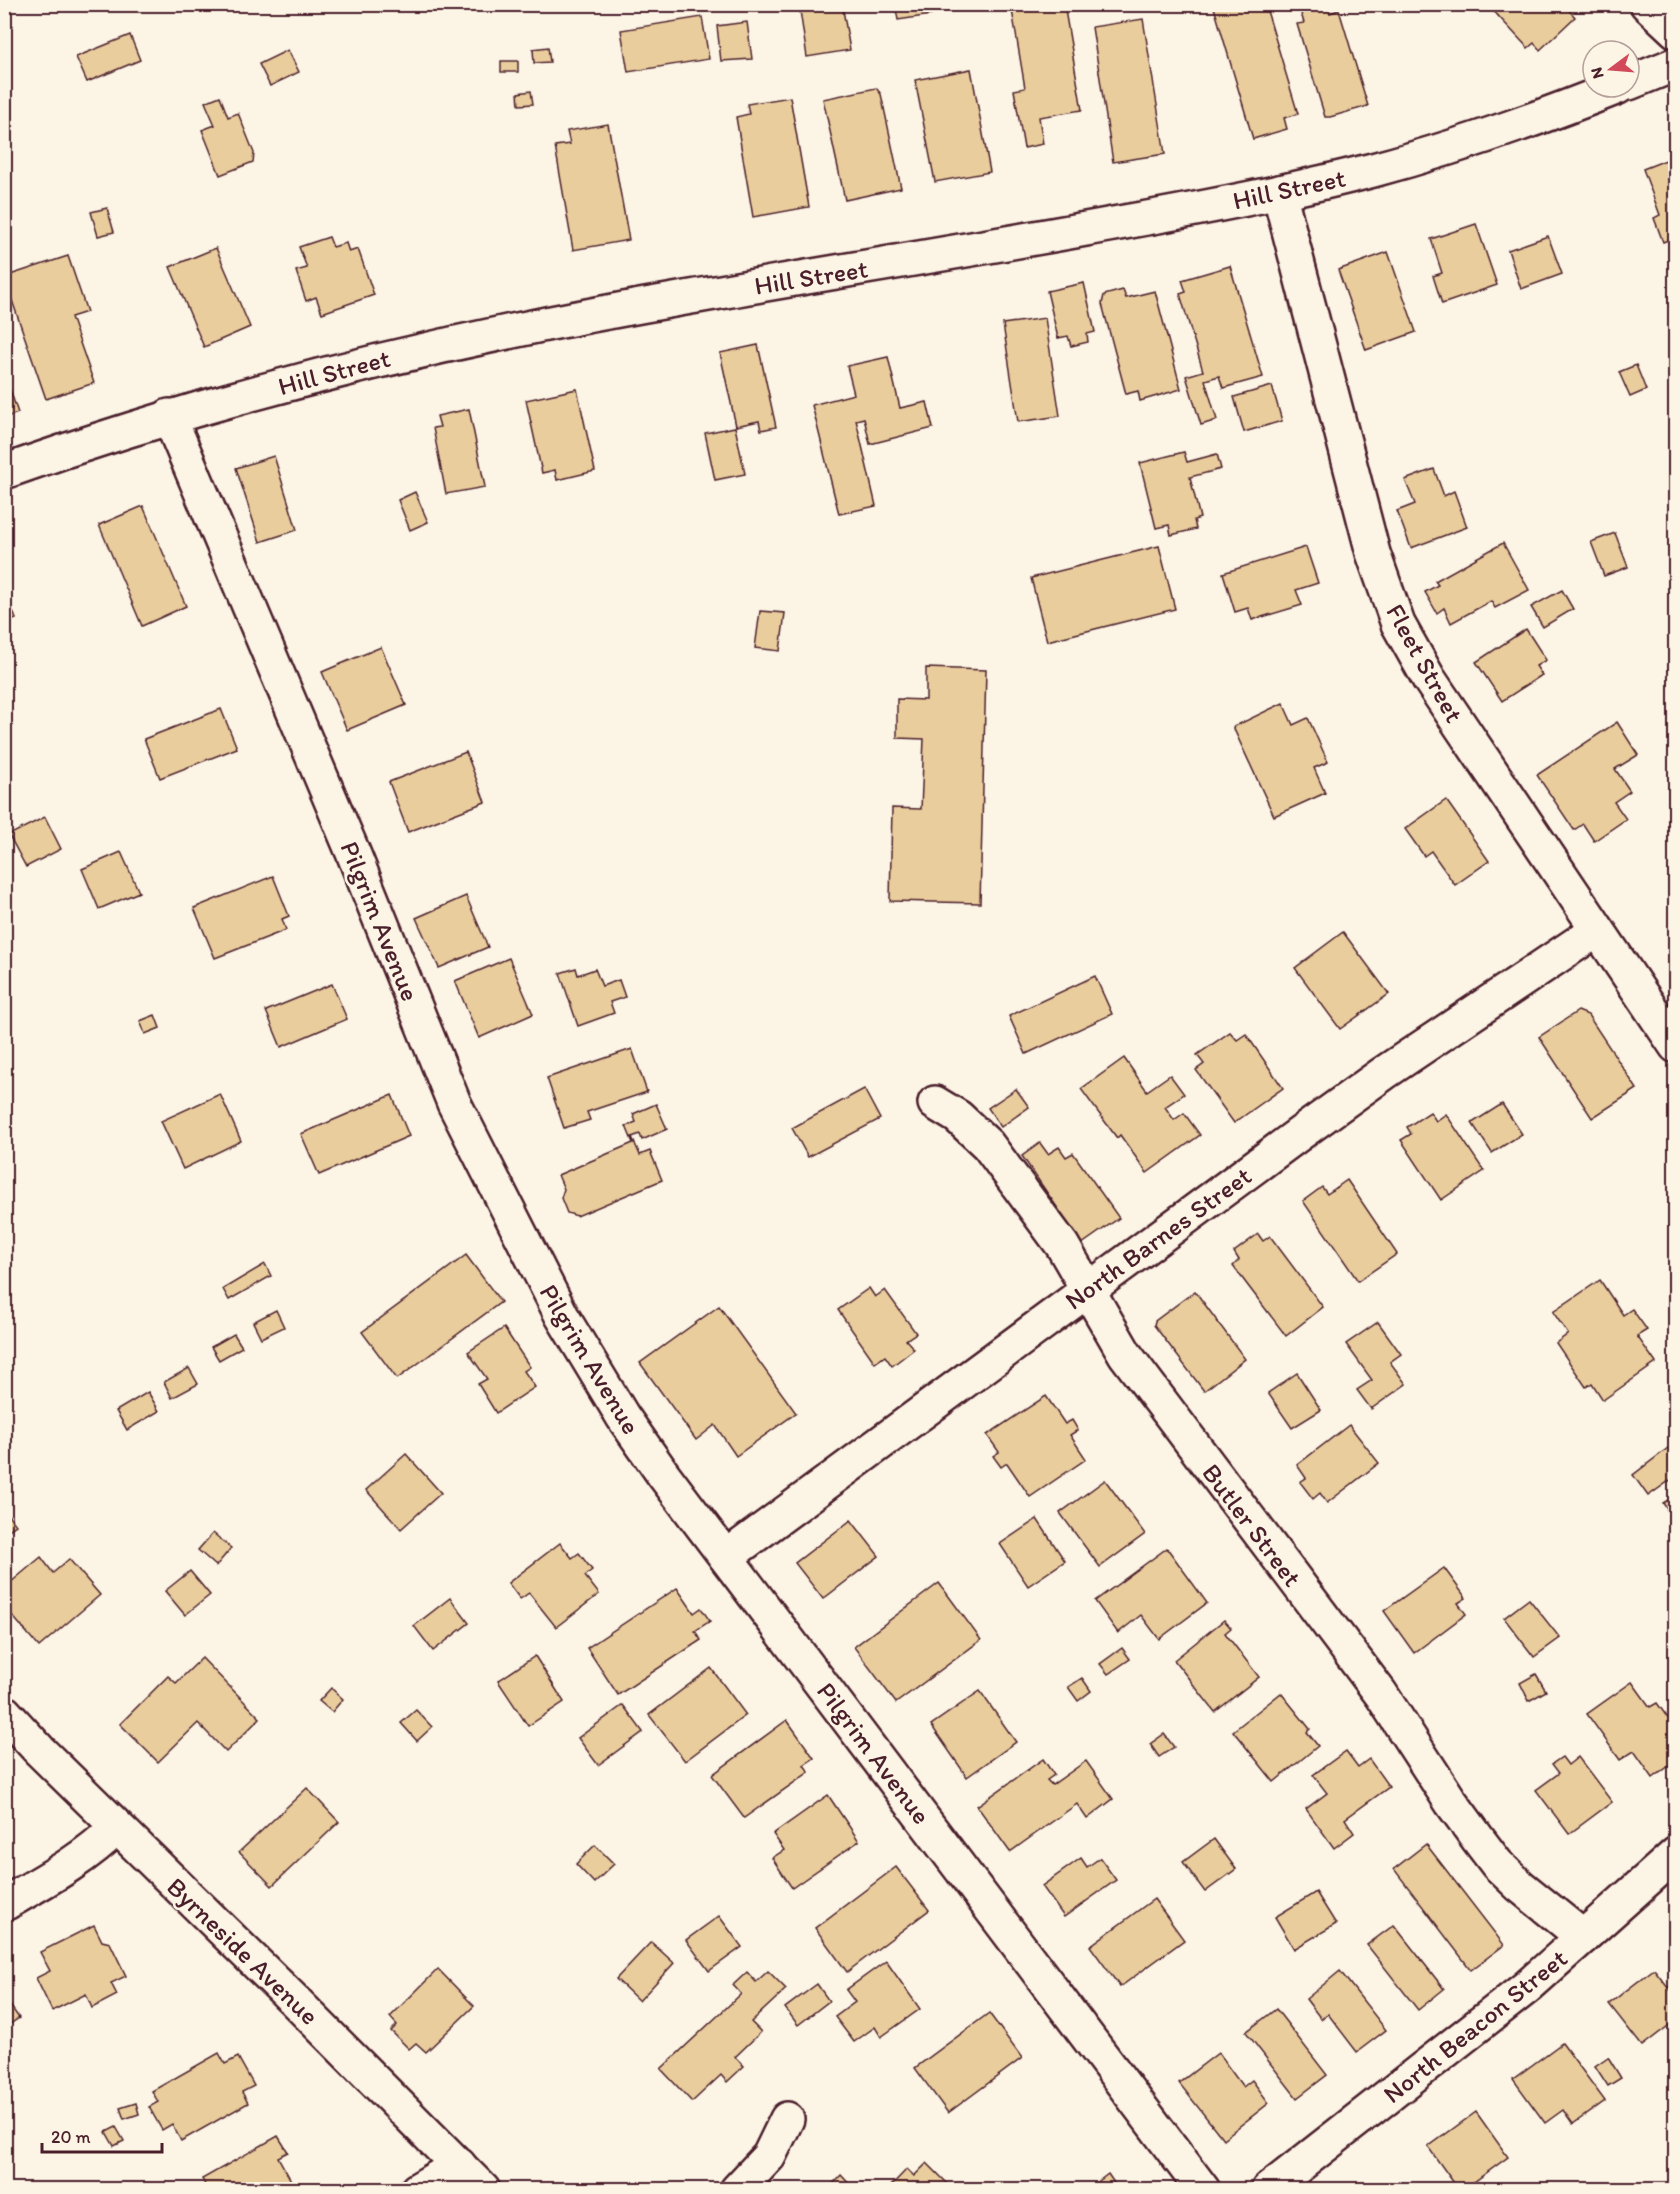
<svg xmlns="http://www.w3.org/2000/svg" width="1680" height="2194" font-family="Itim,sans-serif">
<style>
.building{fill:#e9cd9d;stroke:#4a1f2b;stroke-width:1.5}
.lines{fill:none;stroke-linecap:round;stroke-linejoin:round}
.minor-casing{stroke:#4a1f2b;stroke-width:38}
.tertiary-casing{stroke:#4a1f2b;stroke-width:38}
.minor{stroke:#fcf5e5;stroke-width:33}
.tertiary{stroke:#fcf5e5;stroke-width:33}
.labels{text-anchor:middle;stroke-width:5;stroke-linejoin:round;paint-order:stroke}
.street-label{font-size:26px;fill:#4a1f2b;stroke:#fcf5e5}
</style>
<rect width="100%" height="100%" fill="#fcf5e5"/>
<filter id="ink" filterUnits="userSpaceOnUse"><feTurbulence type="fractalNoise" baseFrequency=".0167" numOctaves="2"/><feDisplacementMap in="SourceGraphic" scale="12" xChannelSelector="R" yChannelSelector="G"/><feConvolveMatrix kernelMatrix="1 2 1 2 8 2 1 2 1" color-interpolation-filters="sRGB"/></filter>
<g filter="url(#ink)">
<g class="building">
<polygon points="799,4 842,4 850,50 807,57"/>
<polygon points="895,4 929,4 931,15 898,20"/>
<polygon points="1011,4 1064,4 1082,110 1039,117 1043,144 1024,148 1014,90 1025,88"/>
<polygon points="1213,4 1265,4 1298,114 1284,118 1287,129 1253,139"/>
<polygon points="1320,4 1328,4 1330,13 1339,10 1368,106 1330,117 1325,117 1297,24 1304,23 1300,10"/>
<polygon points="1487,4 1563,4 1575,17 1540,50 1534,43 1528,48"/>
<polygon points="702,17 709,59 628,72 621,30"/>
<polygon points="1143,19 1165,154 1113,162 1092,27"/>
<polygon points="747,22 752,59 721,61 717,26"/>
<polygon points="130,35 140,60 87,82 76,57"/>
<polygon points="548,47 550,62 534,63 533,49"/>
<polygon points="288,50 299,72 270,86 259,64"/>
<rect x="501" y="61" width="17" height="11"/>
<polygon points="971,69 990,172 935,182 915,80"/>
<polygon points="876,88 881,94 901,188 845,200 823,99"/>
<polygon points="531,91 533,104 519,105 518,93"/>
<polygon points="220,96 228,117 238,113 254,153 253,162 220,175 202,130 215,125 205,102"/>
<polygon points="790,97 809,207 753,217 736,117 749,114 747,104"/>
<polygon points="608,124 629,240 573,250 555,146 570,144 567,131"/>
<polygon points="1676,156 1676,237 1663,242 1654,218 1660,215 1643,169"/>
<polygon points="107,208 114,232 98,236 91,212"/>
<polygon points="1476,224 1497,285 1442,304 1433,276 1442,273 1431,239"/>
<polygon points="1548,236 1562,274 1521,289 1508,250"/>
<polygon points="329,237 333,247 346,243 349,252 358,249 374,295 322,313 316,297 306,301 296,271 307,268 299,247"/>
<polygon points="216,248 250,327 204,347 170,267"/>
<polygon points="1388,252 1416,332 1366,350 1338,270"/>
<polygon points="68,256 87,312 71,317 94,383 46,399 4,277"/>
<polygon points="1230,266 1263,377 1223,388 1219,376 1205,380 1217,420 1201,425 1186,376 1203,371 1180,294 1186,292 1182,280"/>
<polygon points="1084,283 1095,332 1087,334 1088,342 1071,346 1068,336 1058,338 1047,291"/>
<polygon points="1123,290 1126,298 1155,291 1181,389 1140,401 1138,391 1126,394 1102,304 1104,295"/>
<polygon points="1045,318 1060,416 1018,422 1003,324"/>
<polygon points="758,345 776,427 761,430 759,421 736,426 720,353"/>
<polygon points="888,357 900,408 927,402 933,428 870,444 864,418 856,420 876,506 839,514 812,405 854,394 847,366"/>
<polygon points="1636,365 1646,390 1630,397 1619,372"/>
<polygon points="4,372 18,413 4,418"/>
<polygon points="1272,386 1282,421 1244,432 1234,397"/>
<polygon points="577,389 595,471 557,480 555,470 542,473 526,400"/>
<polygon points="469,409 485,487 446,494 433,428 440,427 437,416"/>
<polygon points="735,427 745,474 715,480 705,433"/>
<polygon points="1184,452 1187,462 1217,454 1221,469 1190,477 1200,518 1194,520 1196,529 1171,535 1169,525 1156,528 1140,463"/>
<polygon points="274,456 297,530 260,542 236,468"/>
<polygon points="1434,469 1444,496 1454,491 1467,527 1411,548 1397,511 1415,504 1405,480"/>
<polygon points="415,492 428,522 410,530 398,500"/>
<polygon points="143,506 186,606 142,626 99,525"/>
<polygon points="1615,533 1628,567 1604,576 1591,542"/>
<polygon points="1503,543 1529,590 1495,608 1491,601 1451,623 1444,608 1437,613 1425,592 1438,585 1435,581"/>
<polygon points="1159,546 1175,609 1047,641 1031,578"/>
<polygon points="1306,547 1318,583 1296,590 1302,605 1252,620 1248,608 1235,612 1223,573"/>
<polygon points="4,589 16,619 4,623"/>
<polygon points="1562,590 1573,609 1543,627 1531,607"/>
<polygon points="760,611 785,613 780,651 755,648"/>
<polygon points="1526,629 1546,660 1536,666 1542,675 1502,701 1476,662"/>
<polygon points="381,647 406,705 347,730 322,672"/>
<polygon points="926,668 986,670 980,903 890,901 892,808 921,809 924,739 897,738 897,699 926,700"/>
<polygon points="1283,703 1293,725 1308,718 1328,762 1314,768 1325,793 1274,816 1233,727"/>
<polygon points="221,709 237,748 160,778 144,739"/>
<polygon points="1617,722 1638,755 1615,769 1630,791 1614,802 1626,819 1594,841 1583,824 1574,830 1537,775"/>
<polygon points="466,752 485,802 408,832 389,782"/>
<polygon points="1446,800 1489,861 1455,885 1431,851 1424,856 1405,829"/>
<polygon points="45,817 61,849 26,867 9,835"/>
<polygon points="121,852 139,892 99,909 82,869"/>
<polygon points="273,876 289,916 282,919 286,930 215,958 194,908"/>
<polygon points="466,896 488,947 439,968 416,918"/>
<polygon points="1343,932 1389,994 1340,1029 1295,968"/>
<polygon points="509,958 533,1014 479,1038 455,981"/>
<polygon points="576,968 578,975 595,969 602,986 619,980 625,997 610,1002 614,1013 578,1026 560,973"/>
<polygon points="1095,976 1112,1014 1026,1054 1009,1016"/>
<polygon points="332,984 347,1019 281,1047 266,1011"/>
<polygon points="1578,1011 1588,1015 1637,1089 1592,1118 1539,1037"/>
<polygon points="155,1015 160,1028 145,1034 140,1021"/>
<polygon points="1230,1032 1237,1040 1246,1034 1283,1088 1234,1123 1196,1070 1204,1064 1197,1055"/>
<polygon points="632,1049 647,1092 587,1112 590,1120 564,1128 547,1078"/>
<polygon points="1124,1058 1147,1091 1170,1075 1184,1094 1165,1107 1174,1120 1184,1113 1200,1135 1147,1173 1120,1135 1117,1138 1081,1089"/>
<polygon points="864,1089 880,1119 808,1157 792,1128"/>
<polygon points="1016,1089 1029,1107 1001,1127 988,1108"/>
<polygon points="220,1094 241,1141 183,1169 161,1121"/>
<polygon points="392,1095 409,1136 319,1175 301,1134"/>
<polygon points="656,1104 667,1129 642,1140 640,1134 632,1137 640,1155 650,1151 662,1180 577,1216 567,1213 561,1198 564,1189 558,1175 633,1143 626,1126 636,1122 633,1114"/>
<polygon points="1502,1104 1522,1134 1492,1153 1472,1123"/>
<polygon points="1430,1112 1436,1121 1446,1114 1484,1171 1441,1200 1401,1140 1411,1134 1407,1127"/>
<polygon points="1040,1143 1048,1154 1059,1147 1066,1157 1073,1153 1119,1218 1082,1244 1022,1156"/>
<polygon points="1347,1180 1397,1254 1358,1281 1303,1201 1322,1187 1327,1194"/>
<polygon points="1258,1234 1263,1241 1270,1236 1323,1307 1286,1336 1233,1266 1239,1260 1234,1252"/>
<polygon points="466,1255 501,1302 397,1379 362,1332"/>
<polygon points="265,1264 271,1276 229,1300 223,1289"/>
<polygon points="1600,1280 1623,1315 1632,1309 1647,1330 1637,1336 1656,1363 1603,1400 1592,1383 1586,1387 1556,1343 1568,1334 1553,1312"/>
<polygon points="869,1288 875,1297 885,1290 916,1333 906,1340 914,1349 892,1366 885,1356 875,1363 838,1310"/>
<polygon points="1195,1291 1245,1359 1204,1391 1154,1325 1155,1321"/>
<polygon points="719,1306 796,1413 736,1456 715,1425 696,1440 640,1363"/>
<polygon points="276,1310 284,1327 261,1338 253,1322"/>
<polygon points="1378,1322 1401,1354 1390,1362 1406,1384 1371,1409 1357,1390 1372,1380 1346,1344"/>
<polygon points="504,1328 530,1367 524,1371 535,1387 496,1413 478,1384 487,1379 468,1352"/>
<polygon points="234,1334 242,1347 219,1360 211,1347"/>
<polygon points="189,1368 198,1384 172,1398 164,1382"/>
<polygon points="1297,1373 1321,1410 1292,1428 1268,1393"/>
<polygon points="148,1392 159,1411 127,1430 116,1411"/>
<polygon points="1046,1396 1065,1424 1072,1420 1078,1430 1070,1435 1086,1459 1030,1497 1007,1463 1001,1467 993,1456 999,1452 987,1435"/>
<polygon points="1349,1425 1379,1463 1327,1503 1320,1493 1313,1499 1300,1482 1306,1478 1297,1465"/>
<polygon points="1668,1448 1676,1458 1676,1476 1648,1496 1633,1475"/>
<polygon points="406,1454 441,1493 401,1529 366,1490"/>
<polygon points="1105,1480 1145,1534 1100,1567 1060,1513"/>
<polygon points="1676,1495 1676,1522 1675,1522 1663,1503"/>
<polygon points="4,1509 16,1525 4,1533"/>
<polygon points="1037,1519 1065,1561 1028,1586 1000,1544"/>
<polygon points="851,1520 879,1556 823,1599 795,1563"/>
<polygon points="213,1533 231,1548 216,1566 198,1550"/>
<polygon points="560,1543 572,1558 579,1553 592,1570 585,1576 599,1594 556,1627 529,1593 520,1599 508,1583"/>
<polygon points="1167,1548 1207,1603 1159,1639 1141,1615 1118,1633 1095,1601"/>
<polygon points="41,1557 53,1573 69,1559 100,1595 39,1647 4,1606 4,1588"/>
<polygon points="1444,1568 1466,1598 1458,1603 1466,1614 1414,1653 1384,1611"/>
<polygon points="190,1571 210,1595 185,1615 165,1591"/>
<polygon points="939,1583 981,1640 896,1703 854,1647"/>
<polygon points="677,1588 694,1613 701,1608 710,1621 695,1631 701,1640 618,1695 587,1648"/>
<polygon points="450,1598 469,1623 433,1651 414,1626"/>
<polygon points="1529,1599 1560,1638 1534,1657 1504,1618"/>
<polygon points="1224,1620 1231,1628 1225,1633 1259,1677 1215,1712 1174,1660"/>
<polygon points="1122,1648 1130,1659 1108,1674 1100,1664"/>
<polygon points="535,1656 564,1702 528,1726 498,1681"/>
<polygon points="202,1658 260,1718 226,1752 198,1723 158,1762 120,1724 168,1676 176,1683"/>
<polygon points="711,1668 746,1715 685,1761 649,1715"/>
<polygon points="1536,1674 1546,1691 1529,1701 1520,1683"/>
<polygon points="1082,1678 1091,1691 1078,1701 1068,1687"/>
<polygon points="1632,1682 1650,1707 1657,1703 1676,1729 1676,1751 1669,1755 1674,1762 1653,1778 1634,1751 1620,1760 1587,1714"/>
<polygon points="331,1688 343,1699 332,1712 319,1701"/>
<polygon points="980,1691 1016,1742 967,1777 931,1725"/>
<polygon points="1281,1693 1310,1729 1307,1732 1318,1746 1274,1782 1233,1731"/>
<polygon points="623,1705 643,1732 598,1765 578,1738"/>
<polygon points="416,1710 432,1727 417,1741 401,1723"/>
<polygon points="787,1720 814,1758 804,1765 809,1772 744,1818 712,1775"/>
<polygon points="1164,1734 1174,1747 1159,1757 1150,1744"/>
<polygon points="1346,1751 1358,1767 1369,1759 1389,1787 1345,1819 1354,1833 1334,1848 1306,1809 1327,1793 1313,1775"/>
<polygon points="1562,1757 1568,1765 1578,1757 1612,1802 1569,1834 1536,1790 1559,1773 1552,1764"/>
<polygon points="1043,1759 1054,1775 1047,1780 1052,1785 1086,1761 1113,1799 1087,1819 1077,1804 1010,1852 977,1806"/>
<polygon points="307,1788 339,1822 272,1886 239,1852"/>
<polygon points="828,1795 859,1841 792,1888 772,1858 784,1850 773,1834"/>
<polygon points="1214,1839 1236,1869 1205,1892 1183,1862"/>
<polygon points="1426,1844 1504,1945 1471,1970 1394,1869"/>
<polygon points="595,1845 614,1864 594,1883 576,1864"/>
<polygon points="1081,1858 1087,1867 1100,1858 1116,1880 1064,1917 1042,1886"/>
<polygon points="896,1867 929,1910 847,1972 815,1928"/>
<polygon points="1316,1892 1336,1924 1294,1949 1275,1917"/>
<polygon points="1154,1899 1184,1940 1120,1987 1090,1946"/>
<polygon points="719,1916 742,1947 709,1971 686,1940"/>
<polygon points="94,1925 102,1941 110,1943 126,1976 111,1983 117,1995 92,2008 86,1994 52,2011 36,1978 50,1971 40,1952"/>
<polygon points="1394,1925 1444,1989 1418,2010 1367,1945"/>
<polygon points="651,1942 674,1963 639,2001 616,1979"/>
<polygon points="886,1961 920,2009 881,2037 875,2027 854,2042 835,2017 855,2002 846,1990"/>
<polygon points="438,1969 474,2006 426,2052 416,2043 409,2049 391,2031 397,2025 390,2017"/>
<polygon points="1654,1969 1676,1997 1676,2020 1642,2046 1609,2004"/>
<polygon points="768,1971 786,1989 751,2022 761,2032 735,2057 744,2066 727,2082 721,2075 692,2102 661,2069 741,1994 733,1985 747,1972 756,1982"/>
<polygon points="1340,1971 1386,2030 1357,2052 1328,2014 1321,2019 1306,1999"/>
<polygon points="817,1984 829,2001 798,2025 785,2008"/>
<polygon points="4,1997 19,2018 4,2028"/>
<polygon points="1276,2009 1327,2075 1297,2098 1246,2032"/>
<polygon points="989,2013 1022,2058 948,2113 915,2068"/>
<polygon points="1562,2043 1605,2101 1573,2124 1563,2110 1545,2123 1513,2079"/>
<polygon points="219,2053 225,2064 238,2057 254,2086 242,2092 248,2103 181,2141 172,2124 162,2130 149,2107 158,2102 152,2091"/>
<polygon points="1218,2053 1243,2087 1252,2080 1269,2103 1223,2139 1179,2083"/>
<polygon points="1608,2057 1621,2078 1608,2086 1595,2066"/>
<polygon points="136,2103 139,2114 124,2119 120,2108"/>
<polygon points="1476,2112 1508,2157 1463,2190 1459,2190 1428,2147"/>
<polygon points="116,2127 124,2141 114,2146 106,2132"/>
<polygon points="278,2136 288,2152 278,2157 294,2186 287,2190 208,2190 202,2179"/>
<polygon points="927,2163 954,2190 887,2190 907,2169 914,2176"/>
<polygon points="1108,2174 1119,2190 1087,2190"/>
<polygon points="841,2175 855,2190 827,2190"/>
</g>
<g class="lines">
<g class="minor-casing">
<g id="minor">
<polyline points="1647,4 1676,31"/>
<polyline points="1279,192 1373,553 1398,624 1429,679 1676,1046"/>
<polyline points="169,416 354,855 454,1103 562,1316 623,1417 663,1474 1203,2190"/>
<polyline points="935,1103 958,1117 988,1145 1062,1245 1125,1354 1381,1694 1451,1802 1478,1839 1497,1864 1520,1886 1583,1937"/>
<polyline points="726,1557 1302,1132 1384,1073 1597,930"/>
<path d="M4,1904C44,1881 84,1860 117,1827"/>
<polyline points="417,2190 459,2165"/>
<polyline points="737,2190 769,2156 787,2119"/>
<polyline points="1268,2190 1527,1987 1676,1854"/>
</g>
</g>
<g class="tertiary-casing">
<g id="tertiary">
<polyline points="1629,83 1676,64"/>
<path d="M4,472C227,392 458,337 691,297C834,272 977,249 1119,223C1204,208 1289,192 1373,170C1456,148 1538,119 1618,87"/>
<polyline points="4,1712 40,1751 294,2000 483,2190"/>
</g>
</g>
<use href="#minor" class="minor"/>
<use href="#tertiary" class="tertiary"/>
</g>
</g>
<g class="labels">
<g class="street-label">
<text transform="translate(1289 189) rotate(-12)" y="9">Hill Street</text>
<text transform="translate(811 277) rotate(-9)" y="9">Hill Street</text>
<text transform="translate(334 372) rotate(-15)" y="9">Hill Street</text>
<text transform="translate(1425 663) rotate(61)" y="9">Fleet Street</text>
<text transform="translate(380 921) rotate(68)" y="9">Pilgrim Avenue</text>
<text transform="translate(1158 1238) rotate(-36)" y="9">North Barnes Street</text>
<text transform="translate(590 1359) rotate(59)" y="9">Pilgrim Avenue</text>
<text transform="translate(1252 1525) rotate(53)" y="9">Butler Street</text>
<text transform="translate(874 1753) rotate(53)" y="9">Pilgrim Avenue</text>
<text transform="translate(243 1951) rotate(44)" y="9">Byrneside Avenue</text>
<text transform="translate(1475 2026) rotate(-39)" y="9">North Beacon Street</text>
</g>
</g>
<rect width="1680" height="2194" fill="none" stroke="#fcf5e5" stroke-width="24"/>
<rect x="12" y="12" width="1656" height="2170" fill="none" stroke="#4a1f2b" stroke-width="2" filter="url(#ink)"/>
<g transform="translate(1611 69) rotate(254)"><circle r="28" fill="#fcf5e5" stroke="#b59f9b" stroke-width="1.5"/>
<path d="M0-4.5L10 22L0 15L-10 22Z" fill="#d1495b"/>
<text y="-9" font-size="16" font-weight="bold" text-anchor="middle" fill="#4a1f2b">N</text>
</g>
<path d="M42 2143v9h120v-9" fill="none" stroke="#4a1f2b" stroke-width="3"/>
<text x="51" y="2143" font-size="18" fill="#4a1f2b" stroke="#fcf5e5" stroke-width="4.5" paint-order="stroke">20 m</text>
</svg>
